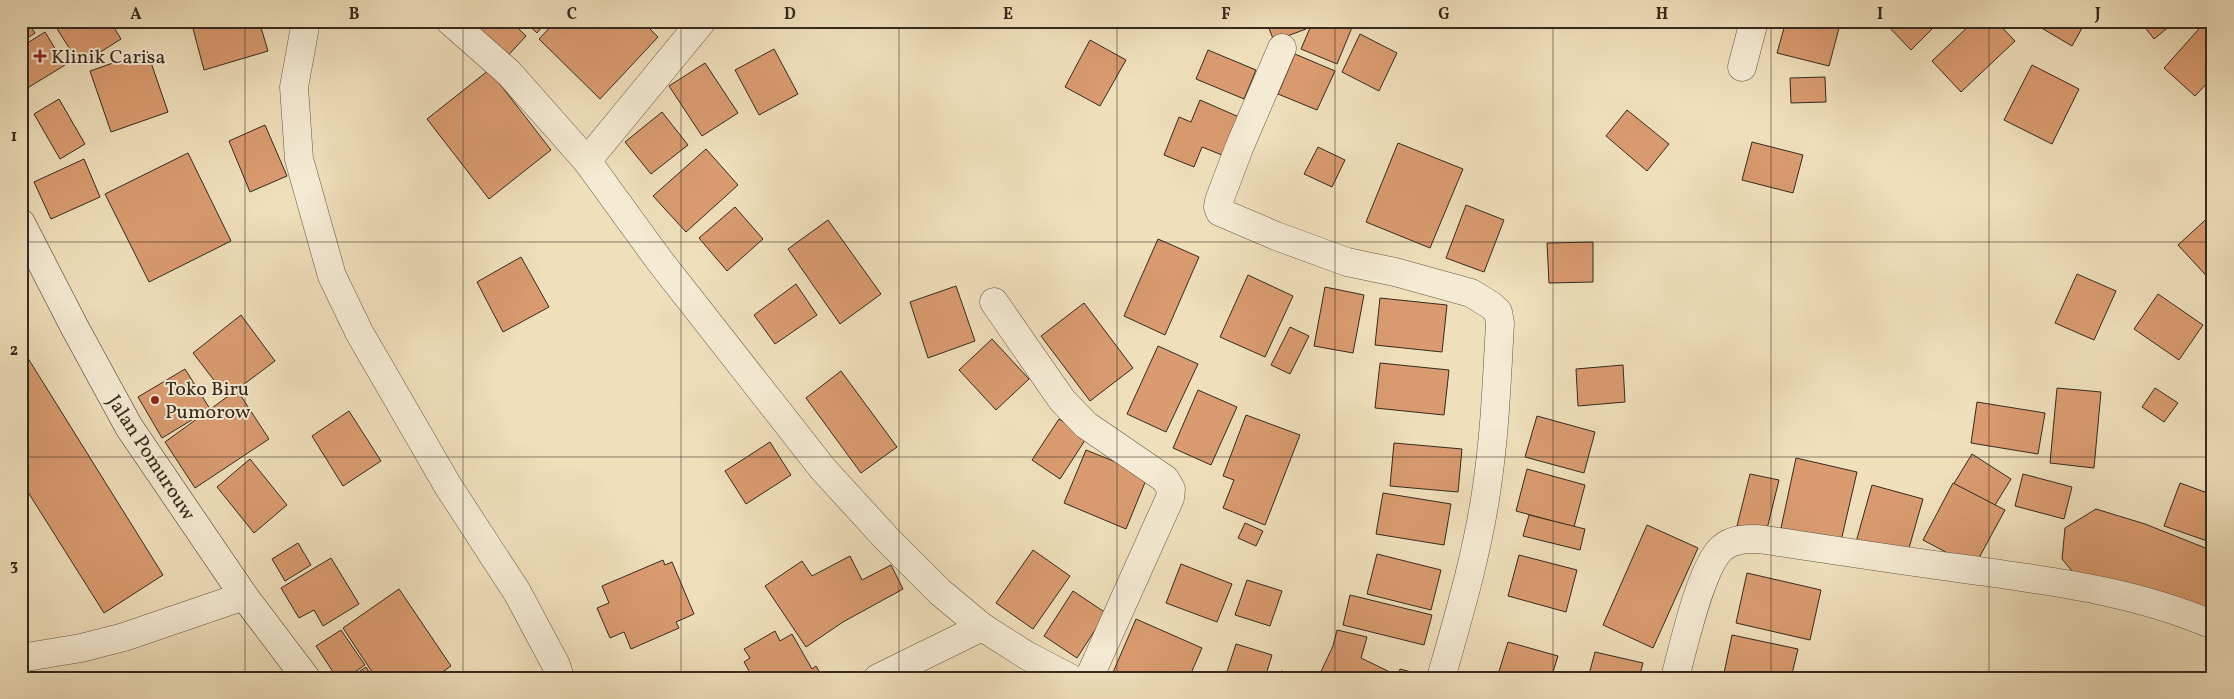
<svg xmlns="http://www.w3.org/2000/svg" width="2234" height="699" font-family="Vollkorn,serif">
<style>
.building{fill:#d99b6f;stroke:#352a1d}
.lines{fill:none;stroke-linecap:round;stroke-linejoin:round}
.minor-casing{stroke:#645744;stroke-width:29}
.tertiary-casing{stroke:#645744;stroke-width:29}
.secondary-casing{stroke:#352a1d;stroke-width:29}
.minor{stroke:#f5ead3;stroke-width:28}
.tertiary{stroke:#f5ead3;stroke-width:28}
.secondary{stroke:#f5ead3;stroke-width:28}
.grid{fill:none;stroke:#352a1d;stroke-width:1;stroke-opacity:0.55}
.poi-dot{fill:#8f2418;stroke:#f5ead3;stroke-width:2}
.labels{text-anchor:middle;stroke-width:4;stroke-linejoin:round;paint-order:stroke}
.poi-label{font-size:20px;fill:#352a1d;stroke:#f5ead3;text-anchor:start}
.street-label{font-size:20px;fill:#352a1d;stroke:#f5ead3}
.neatline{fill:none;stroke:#352a1d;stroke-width:2}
.grid-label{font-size:16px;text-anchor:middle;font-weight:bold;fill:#352a1d}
</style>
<rect width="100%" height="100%" fill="#efdfbb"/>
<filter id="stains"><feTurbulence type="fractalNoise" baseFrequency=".004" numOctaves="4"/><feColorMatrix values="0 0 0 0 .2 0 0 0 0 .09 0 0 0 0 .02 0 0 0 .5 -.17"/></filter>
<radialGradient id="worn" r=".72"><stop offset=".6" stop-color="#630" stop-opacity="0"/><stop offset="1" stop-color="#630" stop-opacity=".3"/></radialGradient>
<g class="building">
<polygon points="21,21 27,21 35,33 21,42"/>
<polygon points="52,21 110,21 121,39 80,65"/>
<polygon points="191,21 259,21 268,51 204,70"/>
<polygon points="484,21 511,21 526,36 504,60 474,32"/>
<polygon points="524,21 547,21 537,33"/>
<polygon points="556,21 642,21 658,37 600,99 539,39"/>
<polygon points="1266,21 1303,21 1306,29 1274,41"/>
<polygon points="1313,21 1343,21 1353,25 1337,64 1301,49"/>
<polygon points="1786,21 1812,21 1839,28 1829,66 1777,53"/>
<polygon points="1883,21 1940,21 1911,50"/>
<polygon points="1974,21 1996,21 2015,41 1961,92 1932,61"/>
<polygon points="2034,21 2086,21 2072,46 2033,23"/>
<polygon points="2140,21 2176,21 2154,39"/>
<polygon points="2206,21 2213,21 2213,77 2195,96 2164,68"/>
<polygon points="45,32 65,65 21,92 21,47"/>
<polygon points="1360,34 1397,53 1379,91 1342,72"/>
<polygon points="1090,40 1126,60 1100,106 1065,87"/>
<polygon points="774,49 798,94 759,115 735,70"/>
<polygon points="1208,50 1256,70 1244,99 1196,79"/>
<polygon points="147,51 168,112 111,132 90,71"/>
<polygon points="1295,54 1335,71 1317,110 1278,94"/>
<polygon points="705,63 738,113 702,136 669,86"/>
<polygon points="2032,65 2079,89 2052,144 2004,120"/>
<polygon points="489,70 551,150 489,199 427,119"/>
<polygon points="1825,77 1826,102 1791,103 1790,78"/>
<polygon points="59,99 85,144 60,159 34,114"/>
<polygon points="1200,100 1239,117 1222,155 1202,147 1194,167 1164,155 1179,117 1191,122"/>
<polygon points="1627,110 1669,144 1647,171 1606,136"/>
<polygon points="662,112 688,145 651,174 625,142"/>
<polygon points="265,125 287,176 250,192 229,141"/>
<polygon points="1752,142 1803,155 1793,193 1742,180"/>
<polygon points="1398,143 1463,169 1430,248 1366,222"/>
<polygon points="1318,147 1345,160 1332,187 1304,174"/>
<polygon points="706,149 738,185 686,232 653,196"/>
<polygon points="188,153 231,241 149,282 105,194"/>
<polygon points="84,159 100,197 51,219 34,182"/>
<polygon points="1466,205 1504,220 1484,272 1446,258"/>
<polygon points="735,207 763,239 727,271 699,238"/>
<polygon points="2213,213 2213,283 2178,245"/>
<polygon points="828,220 881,294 840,324 788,249"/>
<polygon points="1158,239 1199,257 1165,335 1124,316"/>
<polygon points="1593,242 1593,282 1549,283 1547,243"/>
<polygon points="521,257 549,307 503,332 477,282"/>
<polygon points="2077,274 2116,291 2094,340 2055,323"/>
<polygon points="1248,275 1293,296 1265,357 1220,337"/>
<polygon points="796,284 817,315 775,344 754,315"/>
<polygon points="956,286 975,341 928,358 910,302"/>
<polygon points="1325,287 1364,295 1353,353 1314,346"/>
<polygon points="2158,294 2203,325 2179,360 2134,329"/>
<polygon points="1380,298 1447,305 1442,352 1375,345"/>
<polygon points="1084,303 1133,368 1090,401 1041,336"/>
<polygon points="241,315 275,361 227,397 193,353"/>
<polygon points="1290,327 1309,336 1290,374 1271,365"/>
<polygon points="992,339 1029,379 996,410 959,370"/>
<polygon points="1158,346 1198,364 1166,432 1127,414"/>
<polygon points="21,347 163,575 104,613 21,481"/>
<polygon points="1380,363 1449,370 1444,415 1375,408"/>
<polygon points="1623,365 1625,402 1578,406 1576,369"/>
<polygon points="185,369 210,409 162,438 138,397"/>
<polygon points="841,371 897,447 861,473 806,398"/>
<polygon points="2057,388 2101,392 2094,468 2050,463"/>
<polygon points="2155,388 2178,403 2164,422 2142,407"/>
<polygon points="1198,390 1237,407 1211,465 1173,448"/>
<polygon points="239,393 269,439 195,488 165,442 227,397"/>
<polygon points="1977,402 2045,413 2038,454 1971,443"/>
<polygon points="349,411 381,461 343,486 312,436"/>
<polygon points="1246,415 1300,435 1265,525 1223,508 1234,480 1223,476"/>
<polygon points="1537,416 1595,432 1584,473 1525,457"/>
<polygon points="1059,419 1087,437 1060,479 1032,460"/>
<polygon points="770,442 791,475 746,504 725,471"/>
<polygon points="1394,443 1462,449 1458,492 1390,486"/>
<polygon points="1086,450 1148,475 1126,529 1064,503"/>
<polygon points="1972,454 2011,479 1992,510 1953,485"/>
<polygon points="1796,458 1857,472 1841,541 1781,528"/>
<polygon points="250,459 287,505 254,533 217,487"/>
<polygon points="1527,469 1585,485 1574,527 1516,511"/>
<polygon points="1750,474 1779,480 1766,533 1737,526"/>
<polygon points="2023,474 2072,487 2064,519 2015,506"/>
<polygon points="1953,483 2005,510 1974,567 1923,540"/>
<polygon points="2180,483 2213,495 2213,543 2164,526"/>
<polygon points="21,485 26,492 21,496"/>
<polygon points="1872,485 1923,499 1907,555 1856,542"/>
<polygon points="1383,493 1451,504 1444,545 1376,534"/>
<polygon points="2096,509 2145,524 2213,551 2213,616 2077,577 2062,559 2065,528"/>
<polygon points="1529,515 1585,529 1580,550 1523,536"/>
<polygon points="1245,523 1263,531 1256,546 1238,538"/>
<polygon points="1647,525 1698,548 1653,648 1603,625"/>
<polygon points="298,543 311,565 285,581 272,559"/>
<polygon points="1033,550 1070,576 1033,629 996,603"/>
<polygon points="1377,554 1441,570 1431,610 1367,594"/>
<polygon points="1519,555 1577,570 1566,612 1508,596"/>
<polygon points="850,556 862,580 891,565 903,589 843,622 806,647 765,586 802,561 812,576"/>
<polygon points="331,558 359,604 323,626 314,610 299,618 281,588"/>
<polygon points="663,560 665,565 672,562 694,614 676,622 679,628 631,649 624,632 610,638 597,608 609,603 602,586"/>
<polygon points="1181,564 1232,584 1217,622 1166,603"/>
<polygon points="1747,573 1821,590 1810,640 1736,623"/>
<polygon points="1247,580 1282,591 1270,626 1235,615"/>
<polygon points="399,589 451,666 434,678 376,678 343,628"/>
<polygon points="1073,591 1106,613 1077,658 1044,636"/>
<polygon points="1350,595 1432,615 1424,645 1343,625"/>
<polygon points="1136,619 1202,648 1189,678 1111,677"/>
<polygon points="341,630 365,665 346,678 337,678 316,646"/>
<polygon points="1337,630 1367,637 1361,658 1396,675 1396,678 1318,678 1333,646"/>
<polygon points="775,631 780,641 792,634 812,669 816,666 823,678 753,678 744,662 750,658 744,649"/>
<polygon points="1732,635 1798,649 1791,678 1723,678"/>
<polygon points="1508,642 1558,656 1551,678 1497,678"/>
<polygon points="1236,644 1272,655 1265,678 1225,678"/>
<polygon points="1595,652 1643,663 1639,678 1588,678"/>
<polygon points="366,667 373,678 350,678"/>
<polygon points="1400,669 1426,676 1426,678 1398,678"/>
<polygon points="1281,671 1310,677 1310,678 1280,678"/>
<polygon points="1205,672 1220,678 1203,678"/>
<polygon points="21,676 98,677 98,678 21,678"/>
</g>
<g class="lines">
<g class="minor-casing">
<g id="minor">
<polyline points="450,21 509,73 587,161 659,260 823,469 887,539 940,592 982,627 1026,655 1070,678"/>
<path d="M1282,48L1239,148L1219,201L1218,207L1220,212L1276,236L1347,262L1395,272L1471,293L1492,306L1498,312L1500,323C1497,377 1495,432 1487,486C1478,551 1459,615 1441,678"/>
<polyline points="1742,67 1754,21"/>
<polyline points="587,161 702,21"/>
<polyline points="994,302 1062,400 1086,425 1165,479 1171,489 1170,498 1089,678"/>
<polyline points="21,658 81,648 124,637 244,596"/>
<polyline points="878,678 982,627"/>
<path d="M1675,678C1683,648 1701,566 1722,548C1733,539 1745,539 1758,539C1827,549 1896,560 1965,569C2050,581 2134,591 2213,625"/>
</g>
</g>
<g class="tertiary-casing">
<polyline id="tertiary" points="306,21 294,87 299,159 332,276 359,332 448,486 517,592 556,665 560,678"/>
</g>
<g class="secondary-casing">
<polyline id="secondary" points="21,223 75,328 129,427 244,596 306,678"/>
</g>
<use href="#minor" class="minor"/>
<use href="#tertiary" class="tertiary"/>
<use href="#secondary" class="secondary"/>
</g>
<path class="grid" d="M245,21V678M463,21V678M681,21V678M899,21V678M1117,21V678M1335,21V678M1553,21V678M1771,21V678M1989,21V678M21,242H2213M21,457H2213"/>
<g class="poi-dot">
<path d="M37.5 48.5h5v5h5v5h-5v5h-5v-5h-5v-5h5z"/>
<circle cx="155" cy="400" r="5"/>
</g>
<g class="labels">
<g class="poi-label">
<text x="51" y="63">Klinik Carisa</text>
<text x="165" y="395">Toko Biru<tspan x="165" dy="23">Pumorow</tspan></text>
</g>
<g class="street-label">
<text transform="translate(152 457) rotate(57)" y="7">Jalan Pomurouw</text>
</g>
</g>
<rect width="2234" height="699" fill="none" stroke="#efdfbb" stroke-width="55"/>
<rect x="28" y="28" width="2178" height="644" class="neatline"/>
<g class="grid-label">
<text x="136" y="19">A</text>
<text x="354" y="19">B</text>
<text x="572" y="19">C</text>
<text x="790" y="19">D</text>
<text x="1008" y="19">E</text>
<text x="1226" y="19">F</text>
<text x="1444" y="19">G</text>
<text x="1662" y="19">H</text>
<text x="1880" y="19">I</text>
<text x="2098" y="19">J</text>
<text x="14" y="141">1</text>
<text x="14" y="355">2</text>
<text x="14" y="570">3</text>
</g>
<rect width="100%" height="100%" filter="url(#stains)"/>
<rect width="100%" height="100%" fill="url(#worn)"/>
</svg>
